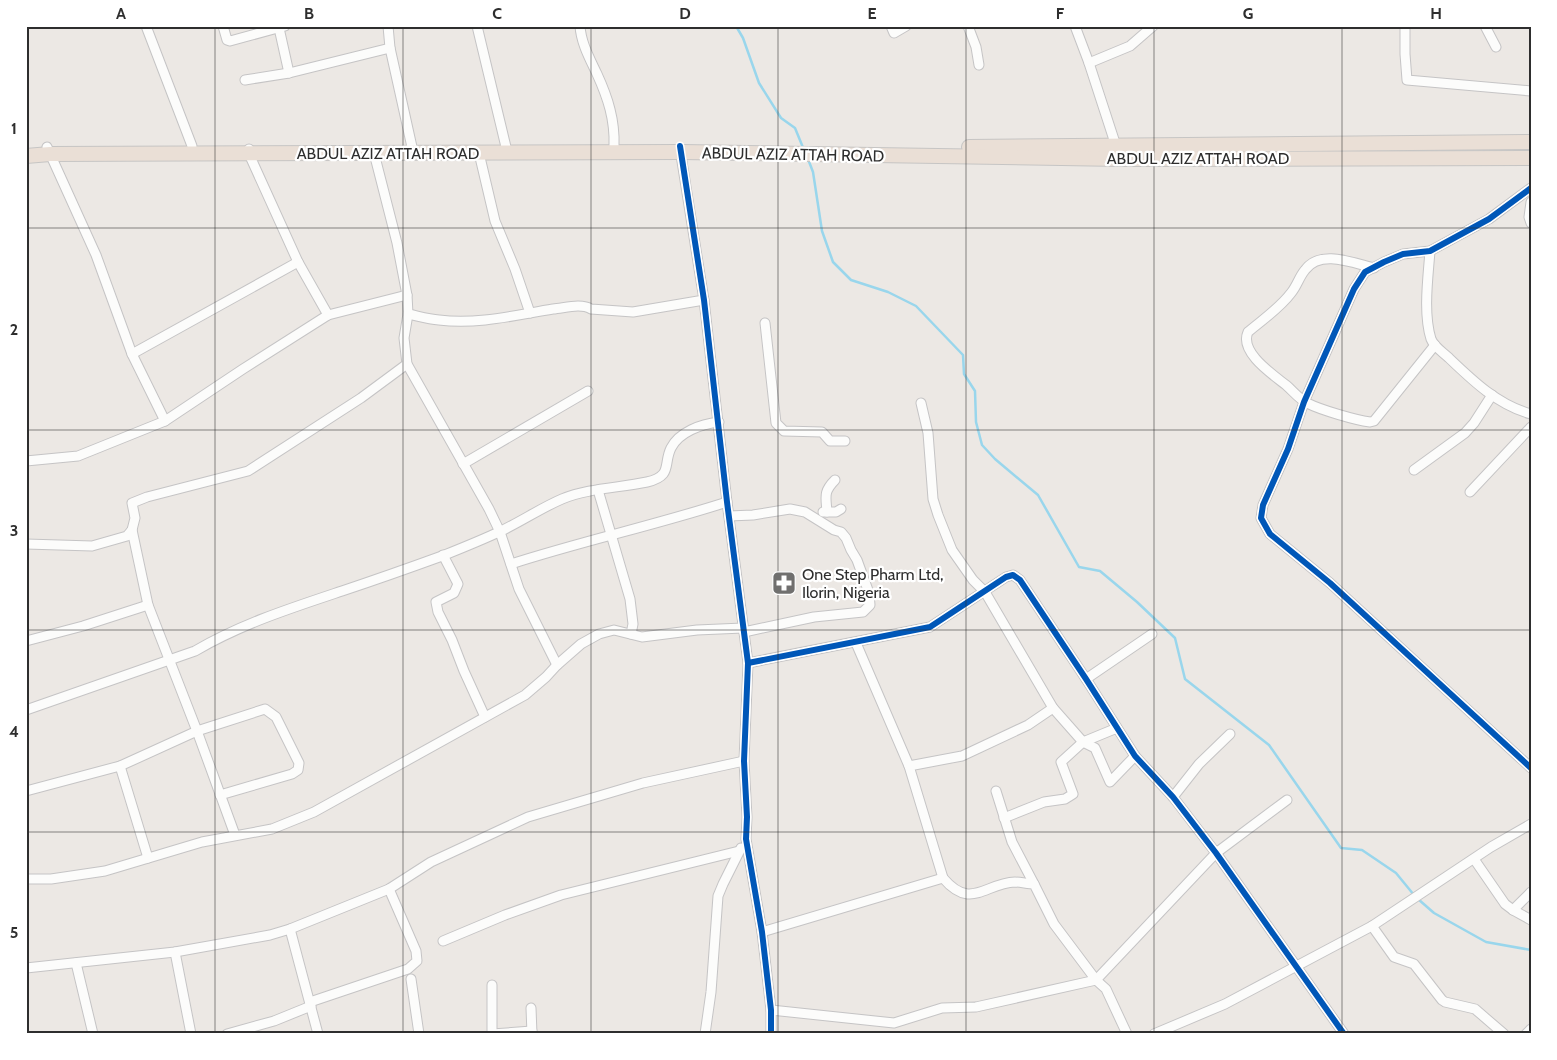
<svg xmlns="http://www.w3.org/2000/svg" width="1557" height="1060" font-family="Cabin,sans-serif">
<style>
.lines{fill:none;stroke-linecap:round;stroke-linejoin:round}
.stream{stroke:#99d6ec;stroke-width:2.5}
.minor-casing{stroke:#c5c4c5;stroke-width:11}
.highway-casing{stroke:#c6c5c4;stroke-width:16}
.minor{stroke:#fcfcfb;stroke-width:9}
.highway{stroke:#eadfd6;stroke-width:14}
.cycleway-casing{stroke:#fff;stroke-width:9}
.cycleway{stroke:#0057b8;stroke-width:6}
.grid{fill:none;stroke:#2e2e2e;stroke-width:1;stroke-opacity:0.55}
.labels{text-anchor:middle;stroke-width:4.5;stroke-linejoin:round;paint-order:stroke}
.street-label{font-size:16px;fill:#2e2e2e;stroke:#fff}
.poi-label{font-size:16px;fill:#2e2e2e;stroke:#fff;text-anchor:start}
.neatline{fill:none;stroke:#2e2e2e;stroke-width:2}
.grid-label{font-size:16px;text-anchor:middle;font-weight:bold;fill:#2e2e2e}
</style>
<rect width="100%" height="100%" fill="#ece8e4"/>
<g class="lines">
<g class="stream">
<polyline points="736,26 743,38 759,83 781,118 795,128 804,150"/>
<polyline points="808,159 813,172 822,231 833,262 851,280 888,292 916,306 963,355 964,374 975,391 976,422 982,445 995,459 1038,495 1079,567 1100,571 1137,602 1175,638 1185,679 1269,745 1341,848 1362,850 1396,873 1414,895"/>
<polyline points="1418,899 1434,913 1486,942 1531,950"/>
</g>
<g class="minor-casing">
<g id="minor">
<polyline points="146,26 192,146"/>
<polyline points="223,26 227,40 230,41 285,26"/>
<polyline points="388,26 390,48 412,147"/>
<polyline points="477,26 506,147"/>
<path d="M580,26C581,43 590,59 597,74C608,98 615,120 614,146"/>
<polyline points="891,26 894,33 906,26"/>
<polyline points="968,26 976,47 979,65"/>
<polyline points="1075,26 1089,63 1117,149"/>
<polyline points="1405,26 1405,54 1407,80 1531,91"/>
<polyline points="1485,26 1496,47"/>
<polyline points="279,28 289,73"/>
<polyline points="1089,63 1130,46 1153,26"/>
<polyline points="245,80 289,73 390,48"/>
<polyline points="47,147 96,255 132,354 165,421"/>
<polyline points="249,149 249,154 298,262 328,315"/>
<polyline points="680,149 704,300 727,502 748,663 744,761 747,817 746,839 762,932 771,1010 771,1034"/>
<polyline points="374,153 397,243 407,295 408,314 404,338 407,364 489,509 500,532 519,589 557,665"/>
<polyline points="479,153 495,221 515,269 530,313"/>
<polyline points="1531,188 1489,219 1430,251 1403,254 1384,262 1365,272 1354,289 1304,402 1288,449 1263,505 1261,518 1270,534 1330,583 1531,768"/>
<polyline points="1531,202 1529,217 1531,223"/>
<path d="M1430,251C1428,278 1423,313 1431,339C1434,347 1444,353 1449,358C1473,381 1498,405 1531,414"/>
<path d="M1374,268C1353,263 1320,249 1305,270C1299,277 1297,286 1291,293C1280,308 1262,320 1248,332C1239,352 1272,374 1286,385C1293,391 1299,399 1307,403C1321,410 1355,420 1370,422L1374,421L1435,345"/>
<path d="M408,314C418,316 428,319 439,320C477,325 516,315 553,309C565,308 581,303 591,309L633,312L704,300"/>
<polyline points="765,323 776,423 784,431 822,432 830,441 845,441"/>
<polyline points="132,354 298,262"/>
<polyline points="921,403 928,433 933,499 938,515 952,550 973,580 985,592 1053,708 1083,742 1095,748 1110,782 1135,756"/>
<polyline points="26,461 78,456 165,421 243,369 328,315 407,295"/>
<polyline points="463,464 588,391"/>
<polyline points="1414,470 1465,433 1474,423 1492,395"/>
<polyline points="598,490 630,599 633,624 631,634"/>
<polyline points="1470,492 1531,427"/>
<polyline points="823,512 836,512 841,509"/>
<path d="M827,512C826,497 823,492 835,480"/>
<polyline points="729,516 753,515 790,509 805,512 834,530 841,532 846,538 851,550 857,560 869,593 870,605 863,612 814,617 744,632"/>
<polyline points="132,530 148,605 197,731 235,835"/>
<polyline points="26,544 92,546 127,536 132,530 135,518 132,503 147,497 248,471 361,398 407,364"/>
<polyline points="443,555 458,584 454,593 436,602 438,612 452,640 464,671 485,717"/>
<path d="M511,564C582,541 656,525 727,502"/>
<polyline points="26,641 83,626 148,605"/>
<path d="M856,643L909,766L943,878C971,911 985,883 1015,882C1021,882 1028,884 1034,884L1054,924L1096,980L1106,989L1127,1034"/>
<polyline points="748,663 930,627 1006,577 1013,575 1020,580 1086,679 1135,756 1173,797 1216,853 1344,1034"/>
<polyline points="1086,679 1152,634"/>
<path d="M26,710L195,651C241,624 291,608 342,591C375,580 409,568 442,556C462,548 482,540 501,531C522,521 541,508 562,499C589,488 619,488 647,482C673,476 663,464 671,448C679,432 701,424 719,422"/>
<polyline points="120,766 148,858"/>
<polyline points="909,766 962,756 1028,725 1053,708"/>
<polyline points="26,791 120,766 197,731 265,709 276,717 299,763 298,770 292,774 220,795"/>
<polyline points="996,791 1012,842 1034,884"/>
<polyline points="1173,797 1199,764 1230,734"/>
<polyline points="1004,818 1044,802 1065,799 1073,794 1061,762 1083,742 1117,728"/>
<polyline points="1474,859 1505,904 1513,910 1531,920"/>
<polyline points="26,879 51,879 105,871 202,842 272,829 314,812 525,695 546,677 557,665 581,644 599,634 614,630 642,637 697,630 743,628"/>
<polyline points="1513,910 1531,892"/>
<polyline points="1372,926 1394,957 1414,964 1442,1000 1445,1002 1475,1009 1504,1034"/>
<polyline points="290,929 318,1034"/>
<polyline points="762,932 943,878"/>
<polyline points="443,941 505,915 561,895 739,851"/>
<polyline points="175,952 191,1034"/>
<polyline points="76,963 93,1034"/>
<polyline points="26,968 175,952 270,935 290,929 389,889 431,862 528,817 643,783 744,761"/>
<polyline points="411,979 419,1034"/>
<polyline points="492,985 492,1034"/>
<polyline points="310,1002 408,969 417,961 416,951 389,889"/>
<polyline points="531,1008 532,1034"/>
<polyline points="771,1010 894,1023 942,1008 976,1007 1096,980 1216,853 1287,800"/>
<polyline points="227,1034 274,1021 311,1006"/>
<polyline points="492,1034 532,1031"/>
<polyline points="705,1034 711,992 718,896 723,884 741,848"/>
<polyline points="1154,1034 1225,1004 1372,926 1491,847 1531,824"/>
<polyline points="1526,1034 1531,1029"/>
</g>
</g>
<g class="highway-casing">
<g id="highway">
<polyline points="969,147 1531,142"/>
<polyline points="26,156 50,154 681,152 1121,159 1531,158"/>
</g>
</g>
<use href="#minor" class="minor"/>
<use href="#highway" class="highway"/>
<g class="cycleway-casing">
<g id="cycleway">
<polyline points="680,146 704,300 727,502 748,663 744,761 747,817 746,839 762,932 771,1010 771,1034"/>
<polyline points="1531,188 1489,219 1430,251 1403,254 1384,262 1365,272 1354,289 1304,402 1288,449 1263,505 1261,518 1270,534 1330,583 1531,768"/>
<polyline points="748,663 930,627 1006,577 1013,575 1020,580 1086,679 1135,756 1173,797 1216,853 1344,1034"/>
</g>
</g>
<use href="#cycleway" class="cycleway"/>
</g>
<path class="grid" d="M215,26V1034M403,26V1034M591,26V1034M778,26V1034M966,26V1034M1154,26V1034M1342,26V1034M26,228H1531M26,430H1531M26,630H1531M26,832H1531"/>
<defs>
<g id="pharmacy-square" transform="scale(1.25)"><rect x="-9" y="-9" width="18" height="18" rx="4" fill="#706f6e" stroke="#fff"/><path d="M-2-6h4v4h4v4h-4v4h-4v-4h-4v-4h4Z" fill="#fff"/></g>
</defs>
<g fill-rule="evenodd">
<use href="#pharmacy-square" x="784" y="583"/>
</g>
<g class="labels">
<g class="street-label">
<text x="388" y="159">ABDUL AZIZ ATTAH ROAD</text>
<text transform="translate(793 154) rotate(1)" y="6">ABDUL AZIZ ATTAH ROAD</text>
<text x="1198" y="164">ABDUL AZIZ ATTAH ROAD</text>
</g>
<g class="poi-label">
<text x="802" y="580">One Step Pharm Ltd,<tspan x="802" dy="18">Ilorin, Nigeria</tspan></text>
</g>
</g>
<rect width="1557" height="1060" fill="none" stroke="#ffffff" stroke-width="55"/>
<rect x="28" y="28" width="1502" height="1004" class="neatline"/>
<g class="grid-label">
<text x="121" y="19">A</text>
<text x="309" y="19">B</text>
<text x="497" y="19">C</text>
<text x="685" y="19">D</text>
<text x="872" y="19">E</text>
<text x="1060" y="19">F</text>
<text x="1248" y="19">G</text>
<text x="1436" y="19">H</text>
<text x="14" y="134">1</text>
<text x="14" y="335">2</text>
<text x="14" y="536">3</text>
<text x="14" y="737">4</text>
<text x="14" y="938">5</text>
</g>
</svg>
